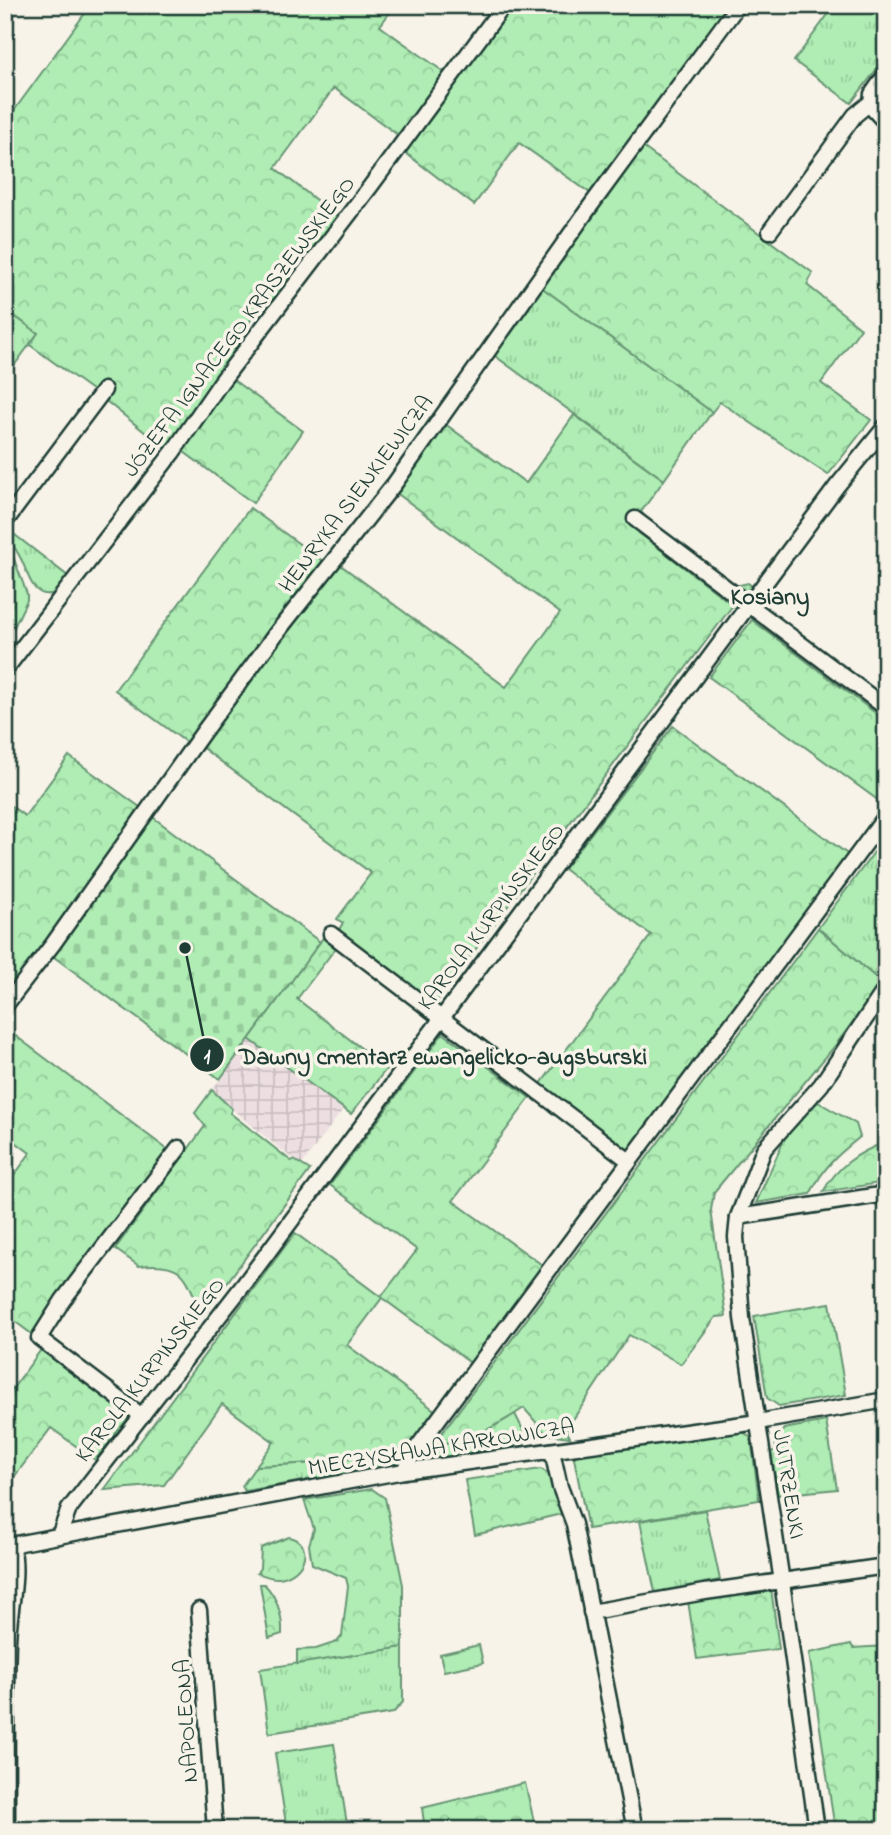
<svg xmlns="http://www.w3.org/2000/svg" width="891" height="1835" font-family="'Indie Flower',sans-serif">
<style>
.industrial{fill:url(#industrial-grid)}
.grass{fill:url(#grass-tufts);stroke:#679574;stroke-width:2}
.forest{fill:url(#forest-crowns);stroke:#679574;stroke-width:2}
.cemetery{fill:url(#cemetery-stones);stroke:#679574;stroke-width:2}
.pitch{fill:#afedb4;stroke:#679574;stroke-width:2}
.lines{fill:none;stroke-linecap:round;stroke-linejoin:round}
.minor-casing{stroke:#1f3d34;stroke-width:19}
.minor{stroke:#f7f3e8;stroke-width:14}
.labels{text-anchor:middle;stroke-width:7;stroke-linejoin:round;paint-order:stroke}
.street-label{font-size:23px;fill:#1f3d34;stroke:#f7f3e8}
.neighbourhood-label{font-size:24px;font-weight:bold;fill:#1f3d34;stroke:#f7f3e8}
.leader{fill:none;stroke:#1f3d34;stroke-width:2.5}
.callout-dot{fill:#1f3d34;stroke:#f7f3e8;stroke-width:2.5}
.mark-label{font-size:21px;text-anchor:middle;font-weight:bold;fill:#fff}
.callout-label{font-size:24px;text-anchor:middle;font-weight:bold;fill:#1f3d34;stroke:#f7f3e8;stroke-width:7;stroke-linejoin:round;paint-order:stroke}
</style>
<defs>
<pattern id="industrial-grid" width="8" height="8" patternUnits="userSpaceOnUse" patternTransform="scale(1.75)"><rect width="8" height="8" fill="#eddee1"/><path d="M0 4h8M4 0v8" fill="none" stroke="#cbbfc2"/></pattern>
<pattern id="grass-tufts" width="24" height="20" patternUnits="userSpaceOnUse" patternTransform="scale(1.75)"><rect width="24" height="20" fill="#afedb4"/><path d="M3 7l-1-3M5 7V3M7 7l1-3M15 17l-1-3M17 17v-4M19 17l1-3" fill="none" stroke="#96cc9b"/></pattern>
<pattern id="forest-crowns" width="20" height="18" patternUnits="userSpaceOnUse" patternTransform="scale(1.75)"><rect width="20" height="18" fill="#afedb4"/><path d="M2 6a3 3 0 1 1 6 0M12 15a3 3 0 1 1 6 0" fill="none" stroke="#96cc9b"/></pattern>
<pattern id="cemetery-stones" width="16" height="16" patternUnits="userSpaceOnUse" patternTransform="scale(1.75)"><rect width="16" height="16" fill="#afedb4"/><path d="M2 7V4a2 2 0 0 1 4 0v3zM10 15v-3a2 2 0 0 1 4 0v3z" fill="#96cc9b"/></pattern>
</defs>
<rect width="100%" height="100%" fill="#f7f3e8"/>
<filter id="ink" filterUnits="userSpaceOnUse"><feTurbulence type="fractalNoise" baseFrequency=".0143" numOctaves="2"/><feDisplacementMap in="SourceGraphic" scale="14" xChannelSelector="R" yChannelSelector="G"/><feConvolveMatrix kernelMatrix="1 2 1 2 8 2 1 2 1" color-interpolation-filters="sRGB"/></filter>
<g filter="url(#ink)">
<polygon class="industrial" points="249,1039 344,1108 301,1166 232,1109 212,1090"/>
<g class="grass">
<polygon points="835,5 886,5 886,57 851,103 794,61"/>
<polygon points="540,286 712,412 664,480 491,353"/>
<polygon points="5,309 38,333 8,374 5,371"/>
<polygon points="647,519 735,586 748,583 756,589 739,610 638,533"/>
<path d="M6,528L69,577L56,593C31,601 29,573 20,557C15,548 10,540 5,531Z"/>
<polygon points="5,549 14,559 27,594 27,600 14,627 7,622 9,586 5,583"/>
<polygon points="886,836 886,978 882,983 818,928"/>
<polygon points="515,1414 526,1436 525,1443 245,1491 242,1486 256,1466 317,1463 466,1439"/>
<polygon points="705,1510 720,1580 655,1592 640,1521"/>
<polygon points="403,1647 403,1702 393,1713 269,1733 260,1669"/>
<polygon points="334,1744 348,1830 287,1830 275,1753"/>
</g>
<g class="forest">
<polygon points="91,5 395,5 380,26 448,75 402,138 334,88 275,168 339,218 281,294 256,310 227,364 166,449 96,393 30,345 38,333 5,309 5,123"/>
<polygon points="509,5 732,5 593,195 519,143 474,205 403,151"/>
<polygon points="640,145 813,273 807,285 861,328 821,383 871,420 828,475 720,402 712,412 540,286"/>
<polygon points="232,379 303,431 253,503 180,449"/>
<polygon points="574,415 664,480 641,512 647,519 639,533 733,605 433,1006 336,934 343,923 337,919 371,873 200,746 335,561 506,687 560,613 395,492 445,424 526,483"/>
<polygon points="250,508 324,562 190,745 115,690"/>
<polygon points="752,620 886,721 886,806 709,677"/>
<polygon points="673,726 850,856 630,1152 540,1085 651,935 564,869"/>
<polygon points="69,756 144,810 5,995 5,802 25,816"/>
<path d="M818,928L882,983L834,1047L714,1192L711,1210L726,1316L716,1317L681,1364L629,1335L566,1430L570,1437L546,1434L524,1408C491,1430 472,1439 433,1445Z"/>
<polygon points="325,935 338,945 297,999 387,1068 351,1114 249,1039"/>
<polygon points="5,1028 168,1150 33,1335 5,1314 5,1189 30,1153 5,1134"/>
<polygon points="443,1033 530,1098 453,1201 545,1267 472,1364 382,1298 347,1345 437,1412 411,1448 317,1463 256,1466 274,1442 222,1404 164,1485 104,1490 295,1233 381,1297 417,1250 330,1185"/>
<path d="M212,1090L232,1109L230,1113L291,1161L294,1160L310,1170L203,1315L201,1313C186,1276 184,1260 139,1266L115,1249L205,1126L195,1113Z"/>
<path d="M818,1102L856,1124L860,1137C836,1156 824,1167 810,1194L756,1203L790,1126Z"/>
<path d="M886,1142V1182L823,1192C837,1166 859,1152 886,1142Z"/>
<polygon points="830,1303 846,1395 779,1406 767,1398 754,1316"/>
<polygon points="43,1347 132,1413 95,1460 51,1428 5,1489 5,1399"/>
<polygon points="826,1421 837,1489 778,1495 771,1452 776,1450 775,1440 784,1429"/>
<polygon points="741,1430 751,1438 759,1500 588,1529 574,1458 579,1452"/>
<polygon points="541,1469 550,1475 561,1514 475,1535 465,1480"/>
<polygon points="372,1489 385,1498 403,1585 403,1647 297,1664 297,1650 316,1649 337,1642 342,1636 348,1586 346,1578 312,1564 309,1545 314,1529 304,1500"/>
<path d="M289,1537C314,1541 307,1574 279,1578C272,1579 264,1575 257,1573L260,1568L261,1548Z"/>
<path d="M260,1584H264C277,1596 283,1617 282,1634L269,1638Z"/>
<polygon points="771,1588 779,1649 697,1659 688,1601"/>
<polygon points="851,1644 853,1648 886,1646 886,1830 835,1830 809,1653"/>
<polygon points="525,1783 536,1830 425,1830 422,1808"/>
</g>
<polygon class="cemetery" points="150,815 320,942 220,1079 50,954"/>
<polygon class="pitch" points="479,1645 483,1663 444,1671 440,1654"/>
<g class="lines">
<g class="minor-casing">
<g id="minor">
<polyline points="871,102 873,109 886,123"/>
<polyline points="770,231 855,115 871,102 872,94 886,74"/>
<polyline points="635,519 886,708"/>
<polyline points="5,522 104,390"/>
<polyline points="5,670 173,452 221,382 370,187 504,5"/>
<polyline points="331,934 628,1160"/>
<polyline points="5,1006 53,944 204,731 278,631 395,483 589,208 738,5"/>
<polyline points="738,1217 886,1194"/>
<polyline points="142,1416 39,1338 63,1300 179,1148"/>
<polyline points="552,1451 560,1487 574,1524 635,1830"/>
<polyline points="404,1471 411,1456 886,816"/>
<polyline points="59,1536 69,1509 245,1283 837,486 886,426"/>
<polyline points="5,1546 404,1471 758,1422 886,1400"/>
<polyline points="199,1610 215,1830"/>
<polyline points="591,1612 705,1592 886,1566"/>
<path d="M7,1830C7,1767 6,1704 8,1641C9,1610 19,1576 12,1545"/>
<polyline points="817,1830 782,1582 742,1318 736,1237 738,1217 764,1149 821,1085 886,988"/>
</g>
</g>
<use href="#minor" class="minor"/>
</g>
</g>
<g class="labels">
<g class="street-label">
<text transform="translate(238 326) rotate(-53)" y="8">JÓZEFA IGNACEGO KRASZEWSKIEGO</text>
<text transform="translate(355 493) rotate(-53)" y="8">HENRYKA SIENKIEWICZA</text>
<text transform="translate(490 916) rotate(-53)" y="8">KAROLA KURPIŃSKIEGO</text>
<text transform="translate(149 1369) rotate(-52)" y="8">KAROLA KURPIŃSKIEGO</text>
<text transform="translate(441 1446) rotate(-9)" y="8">MIECZYSŁAWA KARŁOWICZA</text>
<text transform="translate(790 1484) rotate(81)" y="8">JUTRZENKI</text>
<text transform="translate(185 1721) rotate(-94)" y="8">NAPOLEONA</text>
</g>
<g class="neighbourhood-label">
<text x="770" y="604">Kosiany</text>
</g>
</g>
<path class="leader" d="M185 948L207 1055"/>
<g class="callout-dot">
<circle cx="185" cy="948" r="7"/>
<circle cx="207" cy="1055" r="18"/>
</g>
<g class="mark-label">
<text x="207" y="1063">1</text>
</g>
<g class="callout-label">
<text x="443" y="1064">Dawny cmentarz ewangelicko-augsburski</text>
</g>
<rect width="891" height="1835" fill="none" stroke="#f7f3e8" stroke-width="28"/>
<rect x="14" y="14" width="863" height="1807" fill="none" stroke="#1f3d34" stroke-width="2.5" filter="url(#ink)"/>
</svg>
